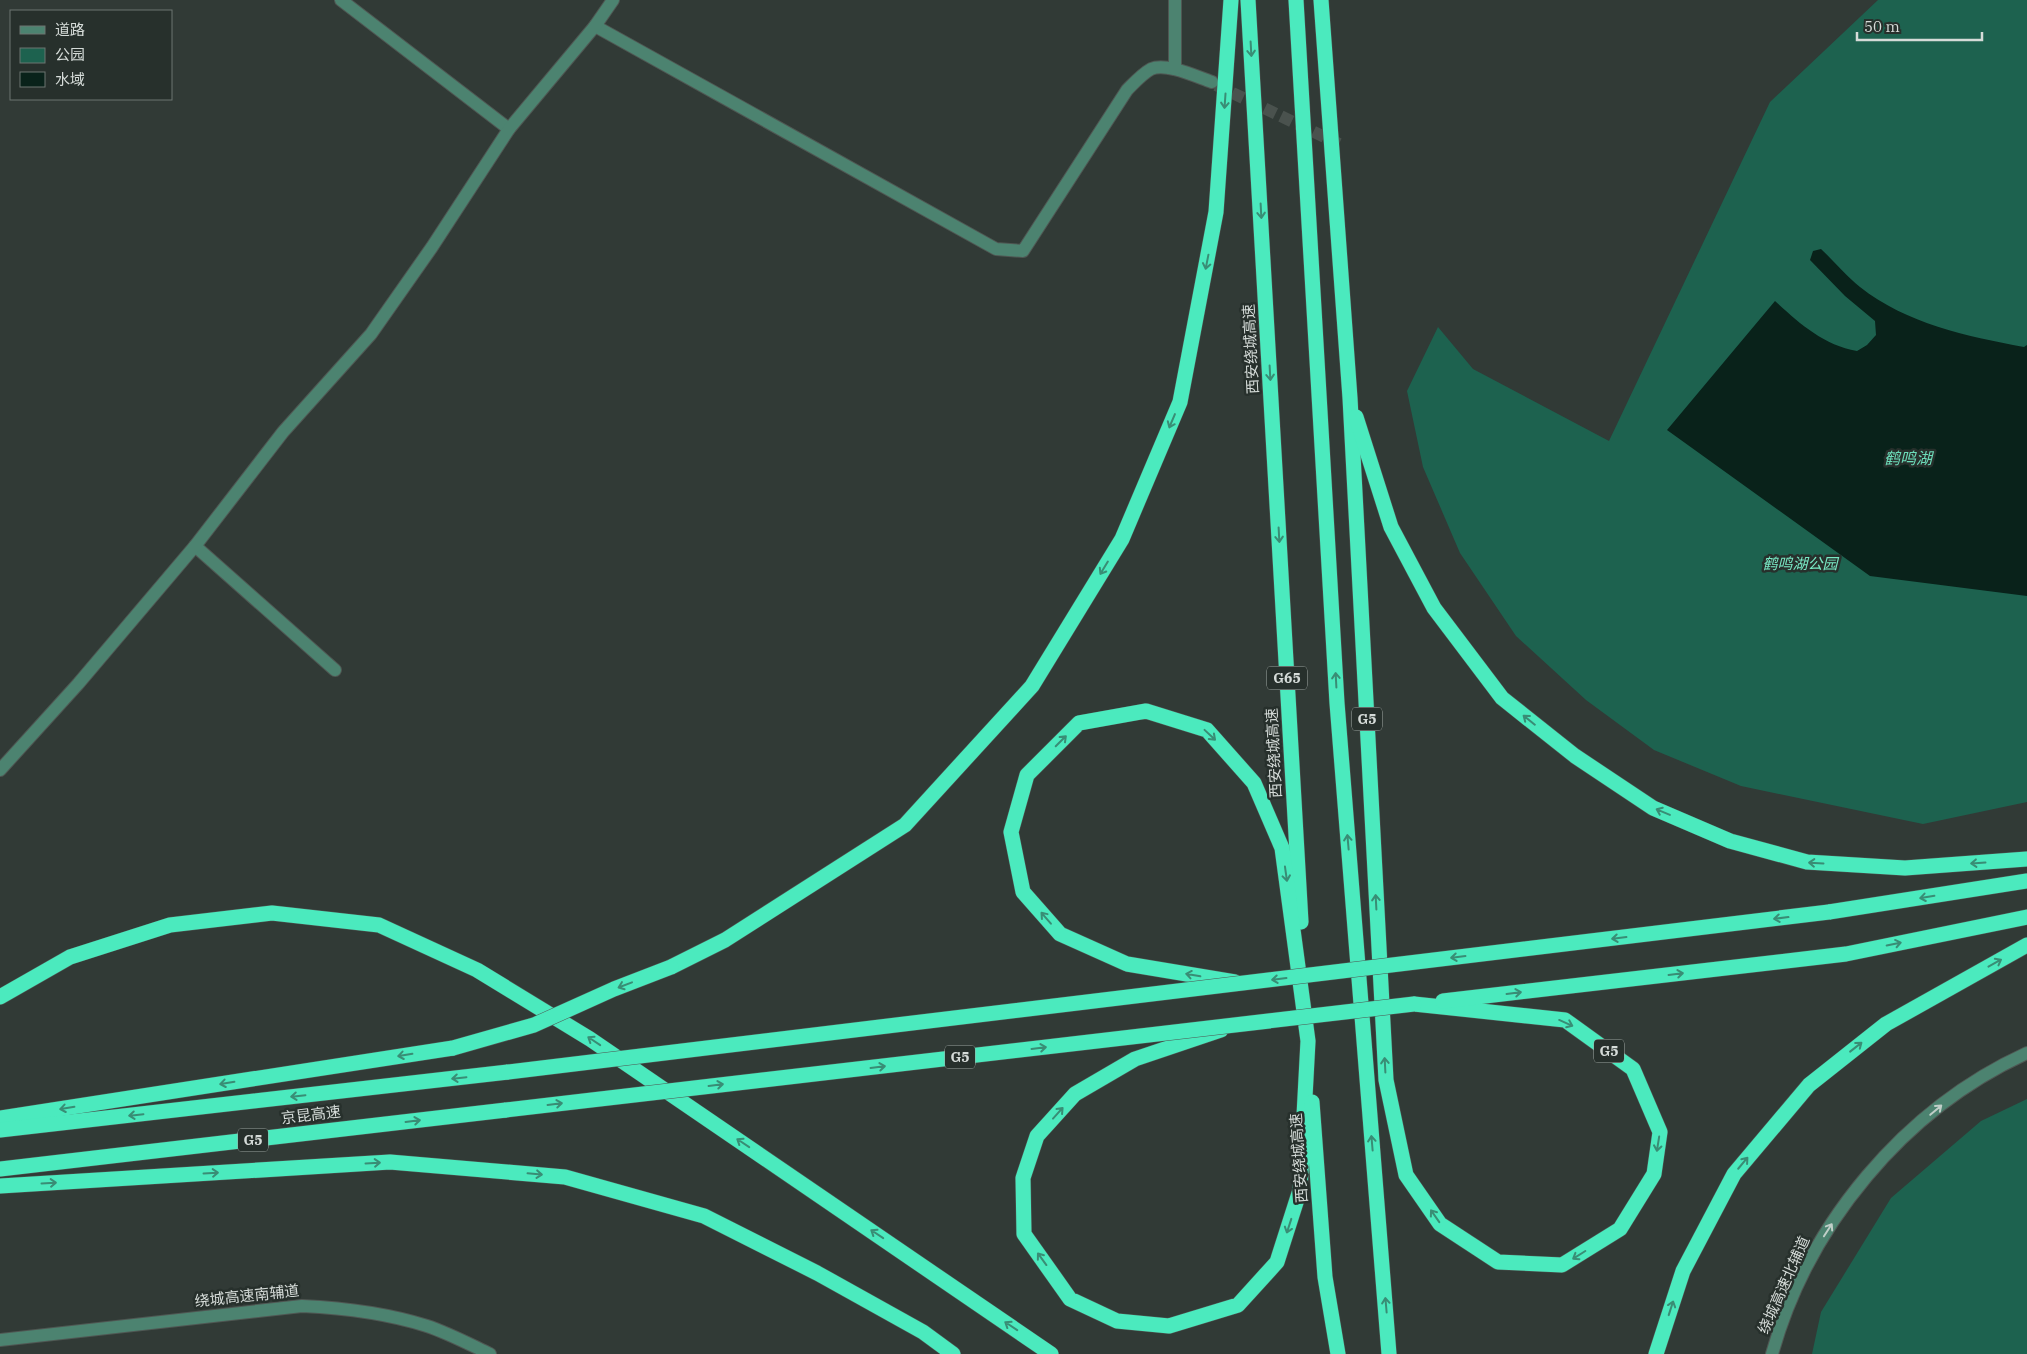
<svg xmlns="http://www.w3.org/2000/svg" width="2027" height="1354" font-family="'IBM Plex Serif','Noto Sans SC',serif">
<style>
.green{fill:#1d624f}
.water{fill:#09221a}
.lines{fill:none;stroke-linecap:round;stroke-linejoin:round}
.minor-tunnel{stroke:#4a524e;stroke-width:12;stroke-dasharray:12 6;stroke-linecap:butt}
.minor-casing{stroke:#4f5753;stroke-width:14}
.highway-casing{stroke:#4f5753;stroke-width:16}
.minor{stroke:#4c8370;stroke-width:12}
.highway{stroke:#4beabe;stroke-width:15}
.highway-bridge-casing{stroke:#4f5753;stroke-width:16;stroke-linecap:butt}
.highway-bridge{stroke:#4beabe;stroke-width:15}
.oneway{stroke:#398d75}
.oneway2{stroke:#c0cec8}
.labels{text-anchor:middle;stroke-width:5;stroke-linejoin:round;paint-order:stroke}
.shield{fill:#27302c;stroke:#a1a8a4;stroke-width:1}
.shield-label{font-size:14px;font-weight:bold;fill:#d5dbd8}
.street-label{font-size:15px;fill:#d5dbd8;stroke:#27302c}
.park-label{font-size:15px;font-style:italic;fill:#79e9c5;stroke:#27302c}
.water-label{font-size:16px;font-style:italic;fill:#6cdcb9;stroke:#27302c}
</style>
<rect width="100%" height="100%" fill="#313a36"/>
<g class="green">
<polygon points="1878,0 2027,0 2027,802 1923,824 1741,786 1654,750 1586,700 1516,636 1460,553 1423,467 1407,391 1438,327 1473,369 1609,441 1770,102"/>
<polygon points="2027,1099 2027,1354 1812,1354 1821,1312 1891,1198 1981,1121"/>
</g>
<path class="water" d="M1821,249C1834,261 1846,276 1860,287C1907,324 1966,336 2024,347L2027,345V596L1870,576L1667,430L1775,301C1799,323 1823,345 1857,351L1867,345L1876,335L1875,321L1845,296L1810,260L1813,251Z"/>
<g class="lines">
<polyline class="minor-tunnel" points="1216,85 1339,144"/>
<g class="minor-casing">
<g id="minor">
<polyline points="341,0 509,129"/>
<path d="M595,26L996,249L1023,251L1127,90C1135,82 1142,74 1151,69C1166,62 1197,77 1212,82"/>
<polyline points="1175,69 1175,0"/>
<polyline points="195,546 335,670"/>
<polyline points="0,770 78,684 195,546 283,432 371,334 432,247 509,129 595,26 613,0"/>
<path d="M0,1340L302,1306C345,1308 386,1313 427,1326C448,1333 469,1344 490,1354"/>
<path d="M1772,1354C1808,1225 1904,1109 2027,1053"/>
</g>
</g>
<g class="highway-casing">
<g id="highway">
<polyline points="1248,0 1301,922"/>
<polyline points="1296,0 1337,703 1389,1354"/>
<polyline points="1321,0 1350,398 1386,1080 1406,1175 1440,1224 1498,1262 1562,1265 1620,1229 1654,1174 1660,1132 1633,1069 1565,1020 1414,1004"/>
<polyline points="1356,417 1391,527 1434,608 1502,698 1575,756 1653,808 1730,841 1807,862 1905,868 2027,859"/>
<polyline points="1829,912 2027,881"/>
<polyline points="671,967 725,940 905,825 1032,686 1122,539 1180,402 1216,212 1231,0"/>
<polyline points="0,997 70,957 170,925 272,913 379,925 477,970 590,1039 1051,1354"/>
<polyline points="1443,1001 1846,954 2027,917"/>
<polyline points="1221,1030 1135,1059 1075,1094 1037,1136 1023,1178 1024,1234 1070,1299 1117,1321 1169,1326 1238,1305 1277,1262 1300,1190 1308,1041 1282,848 1254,783 1207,730 1146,711 1079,723 1027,775 1011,832 1023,892 1060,934 1127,964 1235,982"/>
<polyline points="1312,1102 1325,1277 1338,1354"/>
<polyline points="0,1118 453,1048"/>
<polyline points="0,1130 508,1072"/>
<polyline points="0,1169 506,1110"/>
<polyline points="0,1186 390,1162 565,1177 704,1216 817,1273 923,1332 953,1354"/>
<polyline points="1656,1354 1683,1271 1734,1174 1809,1085 1886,1024 2027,945"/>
</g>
</g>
<use href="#minor" class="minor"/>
<use href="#highway" class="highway"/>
<g class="highway-bridge-casing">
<g id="highway-bridge">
<polyline points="453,1048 534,1025 614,989 671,967"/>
<polyline points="508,1072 1829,912"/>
<polyline points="506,1110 1414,1004"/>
</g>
</g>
<use href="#highway-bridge" class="highway-bridge"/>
</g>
<defs><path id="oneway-shaft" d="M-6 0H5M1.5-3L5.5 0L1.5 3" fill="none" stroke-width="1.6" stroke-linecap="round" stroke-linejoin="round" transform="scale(1.25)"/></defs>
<g class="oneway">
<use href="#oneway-shaft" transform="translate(1251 49) rotate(87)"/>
<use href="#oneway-shaft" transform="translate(1225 101) rotate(94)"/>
<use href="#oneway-shaft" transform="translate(1261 211) rotate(87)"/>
<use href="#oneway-shaft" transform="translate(1207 262) rotate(101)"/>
<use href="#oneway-shaft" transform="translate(1270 373) rotate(87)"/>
<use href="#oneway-shaft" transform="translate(1172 421) rotate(113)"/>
<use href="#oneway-shaft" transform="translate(1279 535) rotate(87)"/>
<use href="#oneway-shaft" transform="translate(1104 568) rotate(121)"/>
<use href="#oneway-shaft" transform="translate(1336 680) rotate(-93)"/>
<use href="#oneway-shaft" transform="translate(1529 720) rotate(-141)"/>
<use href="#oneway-shaft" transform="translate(1210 735) rotate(43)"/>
<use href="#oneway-shaft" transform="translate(1061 741) rotate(-45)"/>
<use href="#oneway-shaft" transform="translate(1663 812) rotate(-157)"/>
<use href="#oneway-shaft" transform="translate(1348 842) rotate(-95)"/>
<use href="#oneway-shaft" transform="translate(1816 863) rotate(-177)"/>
<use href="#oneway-shaft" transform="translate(1978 863) rotate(176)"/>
<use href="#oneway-shaft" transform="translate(1286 874) rotate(82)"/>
<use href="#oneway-shaft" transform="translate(1927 897) rotate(171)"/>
<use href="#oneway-shaft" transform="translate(1376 902) rotate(-93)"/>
<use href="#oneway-shaft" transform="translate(1046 918) rotate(-131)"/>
<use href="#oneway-shaft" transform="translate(1781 918) rotate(173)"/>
<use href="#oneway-shaft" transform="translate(1619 938) rotate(173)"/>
<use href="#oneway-shaft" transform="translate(1894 944) rotate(-12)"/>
<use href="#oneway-shaft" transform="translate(1458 957) rotate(173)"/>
<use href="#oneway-shaft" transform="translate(1995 963) rotate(-29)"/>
<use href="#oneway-shaft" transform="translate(1676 974) rotate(-7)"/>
<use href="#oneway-shaft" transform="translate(1193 975) rotate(-170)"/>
<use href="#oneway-shaft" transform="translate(1279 979) rotate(173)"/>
<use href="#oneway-shaft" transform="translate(625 985) rotate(159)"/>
<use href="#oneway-shaft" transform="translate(1514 993) rotate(-7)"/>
<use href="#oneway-shaft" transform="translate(1566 1023) rotate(24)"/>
<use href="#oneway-shaft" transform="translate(594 1041) rotate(-146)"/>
<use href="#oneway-shaft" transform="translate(1856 1047) rotate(-38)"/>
<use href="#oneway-shaft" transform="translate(1039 1048) rotate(-7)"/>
<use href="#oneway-shaft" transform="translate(405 1055) rotate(171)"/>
<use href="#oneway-shaft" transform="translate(1385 1065) rotate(-93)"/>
<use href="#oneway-shaft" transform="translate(878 1067) rotate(-7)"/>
<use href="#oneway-shaft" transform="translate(459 1078) rotate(174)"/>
<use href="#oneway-shaft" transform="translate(227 1083) rotate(171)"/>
<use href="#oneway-shaft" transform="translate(716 1085) rotate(-7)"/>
<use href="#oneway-shaft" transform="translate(298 1096) rotate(174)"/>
<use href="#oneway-shaft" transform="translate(555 1104) rotate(-7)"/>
<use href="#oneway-shaft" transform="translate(67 1108) rotate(171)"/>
<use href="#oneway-shaft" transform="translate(1058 1113) rotate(-48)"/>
<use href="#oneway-shaft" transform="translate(136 1115) rotate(174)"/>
<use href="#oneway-shaft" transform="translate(413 1121) rotate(-7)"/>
<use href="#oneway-shaft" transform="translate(743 1143) rotate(-146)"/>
<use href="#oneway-shaft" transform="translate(1372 1143) rotate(-95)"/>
<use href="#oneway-shaft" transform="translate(1658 1144) rotate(99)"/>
<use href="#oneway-shaft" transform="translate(373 1163) rotate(-3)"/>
<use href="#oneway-shaft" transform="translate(1743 1163) rotate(-50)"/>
<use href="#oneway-shaft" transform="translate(211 1173) rotate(-3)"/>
<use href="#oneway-shaft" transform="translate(535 1174) rotate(5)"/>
<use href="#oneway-shaft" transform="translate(49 1183) rotate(-3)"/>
<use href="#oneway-shaft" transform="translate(1435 1216) rotate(-125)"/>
<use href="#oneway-shaft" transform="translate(1289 1226) rotate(108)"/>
<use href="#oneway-shaft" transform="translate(877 1234) rotate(-146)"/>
<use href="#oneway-shaft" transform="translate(1579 1255) rotate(148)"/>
<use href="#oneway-shaft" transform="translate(1042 1259) rotate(-126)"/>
<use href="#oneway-shaft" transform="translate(1386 1305) rotate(-95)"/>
<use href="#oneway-shaft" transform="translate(1671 1308) rotate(-72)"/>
<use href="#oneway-shaft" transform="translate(1011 1326) rotate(-146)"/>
</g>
<g class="oneway2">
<use href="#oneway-shaft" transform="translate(1936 1110) rotate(-40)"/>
<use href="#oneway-shaft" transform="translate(1828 1230) rotate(-57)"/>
</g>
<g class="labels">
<g class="shield">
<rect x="1267" y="666.5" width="40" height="23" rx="4"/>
<rect x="1352" y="707.5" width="30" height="23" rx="4"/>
<rect x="1594" y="1039.5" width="30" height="23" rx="4"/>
<rect x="945" y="1045.5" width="30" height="23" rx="4"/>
<rect x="238" y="1128.5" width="30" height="23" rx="4"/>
</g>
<g class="shield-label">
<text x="1287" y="683">G65</text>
<text x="1367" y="724">G5</text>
<text x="1609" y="1056">G5</text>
<text x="960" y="1062">G5</text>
<text x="253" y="1145">G5</text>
</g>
<g class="street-label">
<text transform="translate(1251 349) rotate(-93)" y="5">西安绕城高速</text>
<text transform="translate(1274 753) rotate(-93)" y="5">西安绕城高速</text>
<text transform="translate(311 1115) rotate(-7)" y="5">京昆高速</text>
<text transform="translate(1299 1158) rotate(-94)" y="5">西安绕城高速</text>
<text transform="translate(1784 1285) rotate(-66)" y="5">绕城高速北辅道</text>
<text transform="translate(247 1296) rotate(-6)" y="5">绕城高速南辅道</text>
</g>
<g class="park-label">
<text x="1800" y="569">鹤鸣湖公园</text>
</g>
<g class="water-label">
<text x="1908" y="464">鹤鸣湖</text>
</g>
</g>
<rect x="10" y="10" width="162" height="90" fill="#27302c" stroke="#6d7471"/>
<rect x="20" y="26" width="25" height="8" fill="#4c8370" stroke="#6d7471"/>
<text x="55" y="35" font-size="15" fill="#d5dbd8">道路</text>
<rect x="20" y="48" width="25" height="15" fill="#1d624f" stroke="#6d7471"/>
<text x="55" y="60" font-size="15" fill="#d5dbd8">公园</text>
<rect x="20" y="72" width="25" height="15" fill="#09221a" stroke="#6d7471"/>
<text x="55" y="85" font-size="15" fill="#d5dbd8">水域</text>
<path d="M1857 32v8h125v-8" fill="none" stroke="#d5dbd8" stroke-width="2.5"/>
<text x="1864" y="32" font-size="15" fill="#d5dbd8" stroke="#27302c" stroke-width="4" paint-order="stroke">50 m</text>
</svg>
